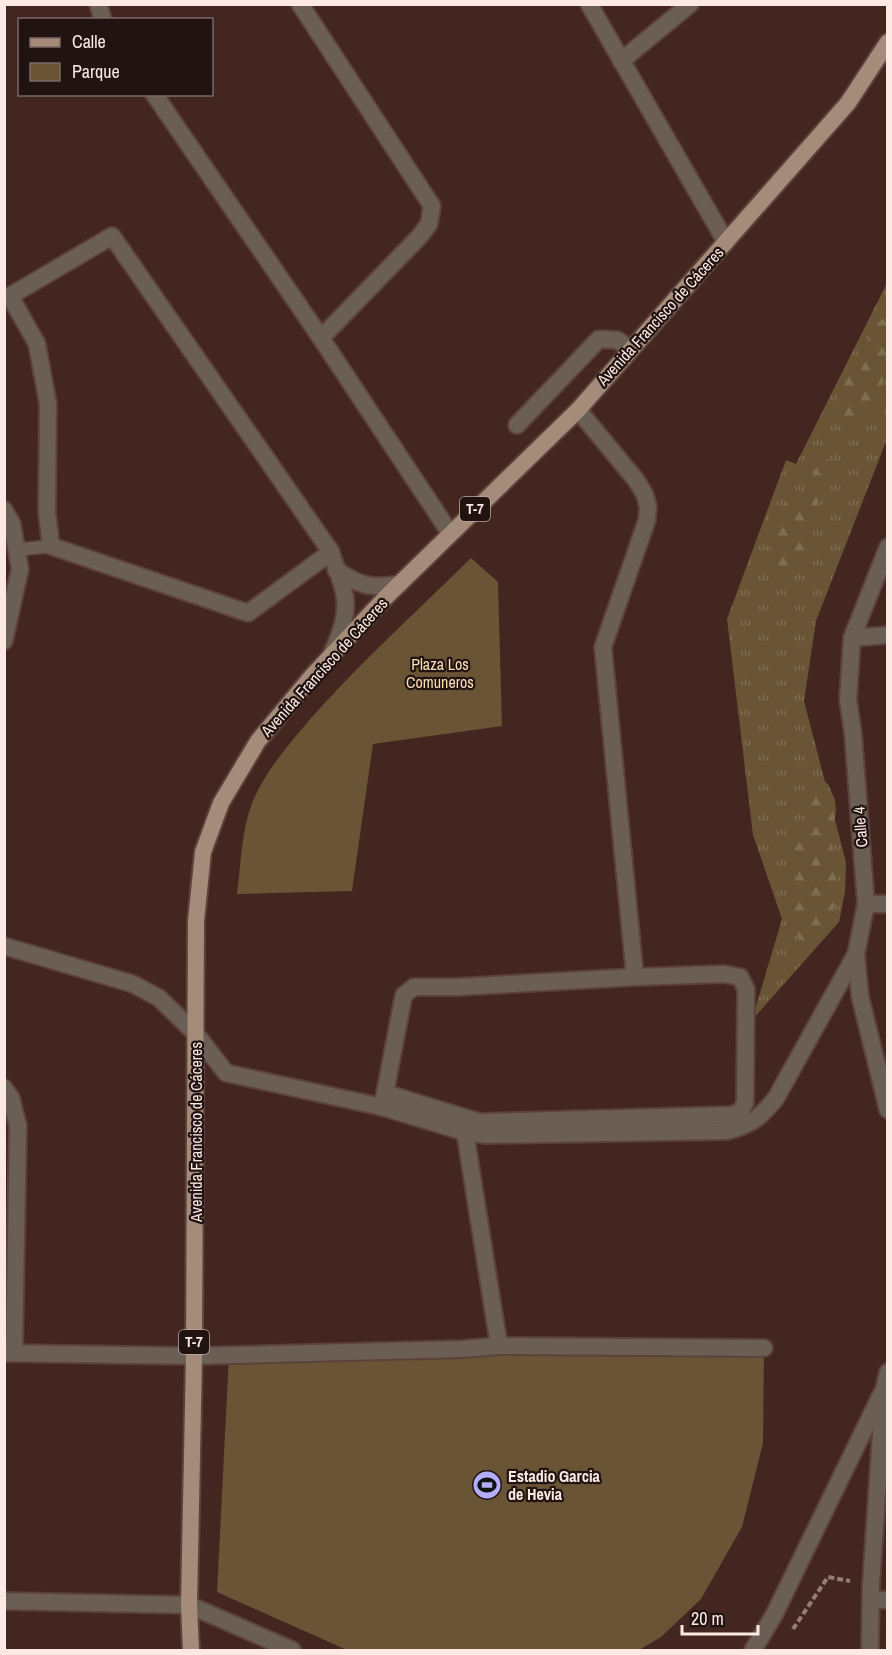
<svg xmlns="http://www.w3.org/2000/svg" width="892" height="1655" font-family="'Archivo Narrow',sans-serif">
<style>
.grass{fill:url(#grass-tufts)}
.forest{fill:url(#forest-firs)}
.park{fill:#695435}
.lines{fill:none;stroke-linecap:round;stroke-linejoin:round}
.service-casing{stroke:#5d413b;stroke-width:15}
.minor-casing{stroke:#5d413b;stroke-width:20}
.primary-casing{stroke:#5d413b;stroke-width:20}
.path{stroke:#957c76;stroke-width:4;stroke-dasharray:6 3;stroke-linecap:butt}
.service{stroke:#6a5e55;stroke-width:12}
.minor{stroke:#6a5e55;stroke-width:16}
.primary{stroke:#a58b7a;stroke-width:16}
.labels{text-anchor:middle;stroke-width:4.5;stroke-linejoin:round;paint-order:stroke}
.shield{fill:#201310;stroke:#bba9a4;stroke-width:1.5}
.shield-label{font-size:15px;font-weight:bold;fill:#fde9e4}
.street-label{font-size:16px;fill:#fde9e4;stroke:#201310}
.park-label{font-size:16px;fill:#fbdeb5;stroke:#201310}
.poi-label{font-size:16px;font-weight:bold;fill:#fde9e4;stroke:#201310;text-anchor:start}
</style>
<defs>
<pattern id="grass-tufts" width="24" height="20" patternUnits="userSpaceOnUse" patternTransform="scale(1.5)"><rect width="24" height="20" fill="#695435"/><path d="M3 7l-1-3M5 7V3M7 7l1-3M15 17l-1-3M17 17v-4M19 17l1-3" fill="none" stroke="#7f6d52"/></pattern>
<pattern id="forest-firs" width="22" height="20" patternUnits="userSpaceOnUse" patternTransform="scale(1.5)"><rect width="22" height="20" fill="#695435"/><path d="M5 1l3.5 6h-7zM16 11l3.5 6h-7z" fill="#7f6d52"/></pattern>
</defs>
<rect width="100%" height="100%" fill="#43261f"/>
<polygon class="grass" points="887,283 887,439 816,621 804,701 846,862 845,892 839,922 752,1020 782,919 753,835 727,619 786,460 796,464"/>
<g class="forest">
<polygon points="887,316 887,369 884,377 878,411 865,420 858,422 850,421 843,417 837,403 840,385 860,359 877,323"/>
<path d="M826,456L831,461C835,479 822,488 817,504C810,526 810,581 772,566C763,550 776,509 790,497C796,492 805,489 809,483C816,472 814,463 826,456Z"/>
<path d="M819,778L828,784L835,800L836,811L831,839L836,867L835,902L831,919L825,935L815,948L795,936L791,919V907L798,872L792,838C793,828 804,823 808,813C813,799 808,796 809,784Z"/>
</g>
<g class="park">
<path d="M471,558L498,582L502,726L373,744L352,891L237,894C241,864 241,832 252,803C265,771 290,743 312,717C362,661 418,610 471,558Z"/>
<polygon points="764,1348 763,1443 742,1527 701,1599 661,1637 639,1650 347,1650 217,1592 229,1355"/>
</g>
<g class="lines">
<g class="service-casing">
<polyline id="service" points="16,550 51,546"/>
</g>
<g class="minor-casing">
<g id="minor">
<polyline points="98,4 103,20"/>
<polyline points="300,4 432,206 429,224 420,236 321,338"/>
<polyline points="589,4 726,242"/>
<polyline points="621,61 690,4"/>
<polyline points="154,94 321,338 450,533"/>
<polyline points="578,410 636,480 645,495 648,507 647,520 603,647 635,977"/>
<polyline points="517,425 599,339 617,340 631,349"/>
<polyline points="4,510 12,524 20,569 4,641"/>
<polyline points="888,547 852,638 848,700 853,733 866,904 856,954 860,996 888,1110"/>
<path d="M331,552L248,613L51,546L47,513L48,404L37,344L10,296L112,236L331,552C334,564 340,576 343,588C350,611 341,633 332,653"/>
<path d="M336,570C360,586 371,589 400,584"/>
<polyline points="852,638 888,635"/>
<polyline points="866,904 888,904"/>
<path d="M4,946L133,984L159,998L196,1034L226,1073L382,1107L465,1132L486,1135L727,1131C752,1124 760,1118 776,1098L856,954"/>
<polyline points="4,1088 11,1098 18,1126 14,1352"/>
<polyline points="382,1107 385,1093 402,1004 404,995 414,987 457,987 635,977 724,974 740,977 746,989 745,1103 740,1112 731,1115 479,1122 385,1093"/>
<polyline points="465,1132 499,1346"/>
<polyline points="4,1353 194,1356 463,1349 499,1346 764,1348"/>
<polyline points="871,1600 888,1600"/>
<polyline points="4,1601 189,1605 292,1650"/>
<polyline points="753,1650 774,1615 884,1389"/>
<polyline points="870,1650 871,1585 884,1389 888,1372"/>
</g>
</g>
<g class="primary-casing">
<polyline id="primary" points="191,1650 189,1605 194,1356 196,921 203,852 221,803 258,741 312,676 388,595 578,410 848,103 888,42"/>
</g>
<polyline class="path" points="793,1629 828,1577 850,1581"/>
<use href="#service" class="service"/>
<use href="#minor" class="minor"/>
<use href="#primary" class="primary"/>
</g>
<defs>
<g id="stadium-disc" transform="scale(1.5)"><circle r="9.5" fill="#b3adf9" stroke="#201310"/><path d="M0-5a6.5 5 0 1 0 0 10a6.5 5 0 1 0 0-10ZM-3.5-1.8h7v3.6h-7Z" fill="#111"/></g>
</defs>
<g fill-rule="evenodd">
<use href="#stadium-disc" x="487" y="1485"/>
</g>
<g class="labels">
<g class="shield">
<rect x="460" y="497" width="30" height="24" rx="4.5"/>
<rect x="179" y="1330" width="30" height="24" rx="4.5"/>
</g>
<g class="shield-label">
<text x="475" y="514">T-7</text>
<text x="194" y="1347">T-7</text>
</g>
<g class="street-label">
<text transform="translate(660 316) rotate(-48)" y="6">Avenida Francisco de Cáceres</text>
<text transform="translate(324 667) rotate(-48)" y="6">Avenida Francisco de Cáceres</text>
<text transform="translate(860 827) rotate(-94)" y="6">Calle 4</text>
<text transform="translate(196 1132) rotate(-90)" y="6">Avenida Francisco de Cáceres</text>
</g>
<g class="park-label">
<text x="440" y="670">Plaza Los<tspan x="440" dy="18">Comuneros</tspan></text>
</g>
<g class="poi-label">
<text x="508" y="1482">Estadio Garcia<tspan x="508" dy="18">de Hevia</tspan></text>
</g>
</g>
<rect width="892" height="1655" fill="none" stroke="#fde9e4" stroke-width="12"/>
<rect x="18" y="18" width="195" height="78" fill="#201310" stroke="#786965" stroke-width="1.5"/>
<rect x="30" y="38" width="30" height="9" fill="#a58b7a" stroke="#786965" stroke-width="1.5"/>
<text x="72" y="48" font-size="18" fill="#fde9e4">Calle</text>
<rect x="30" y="63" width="30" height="18" fill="#695435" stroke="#786965" stroke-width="1.5"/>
<text x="72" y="78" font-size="18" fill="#fde9e4">Parque</text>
<path d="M682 1625v9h76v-9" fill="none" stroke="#fde9e4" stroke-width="3"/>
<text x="691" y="1625" font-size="18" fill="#fde9e4" stroke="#201310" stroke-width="4.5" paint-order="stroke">20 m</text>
</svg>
